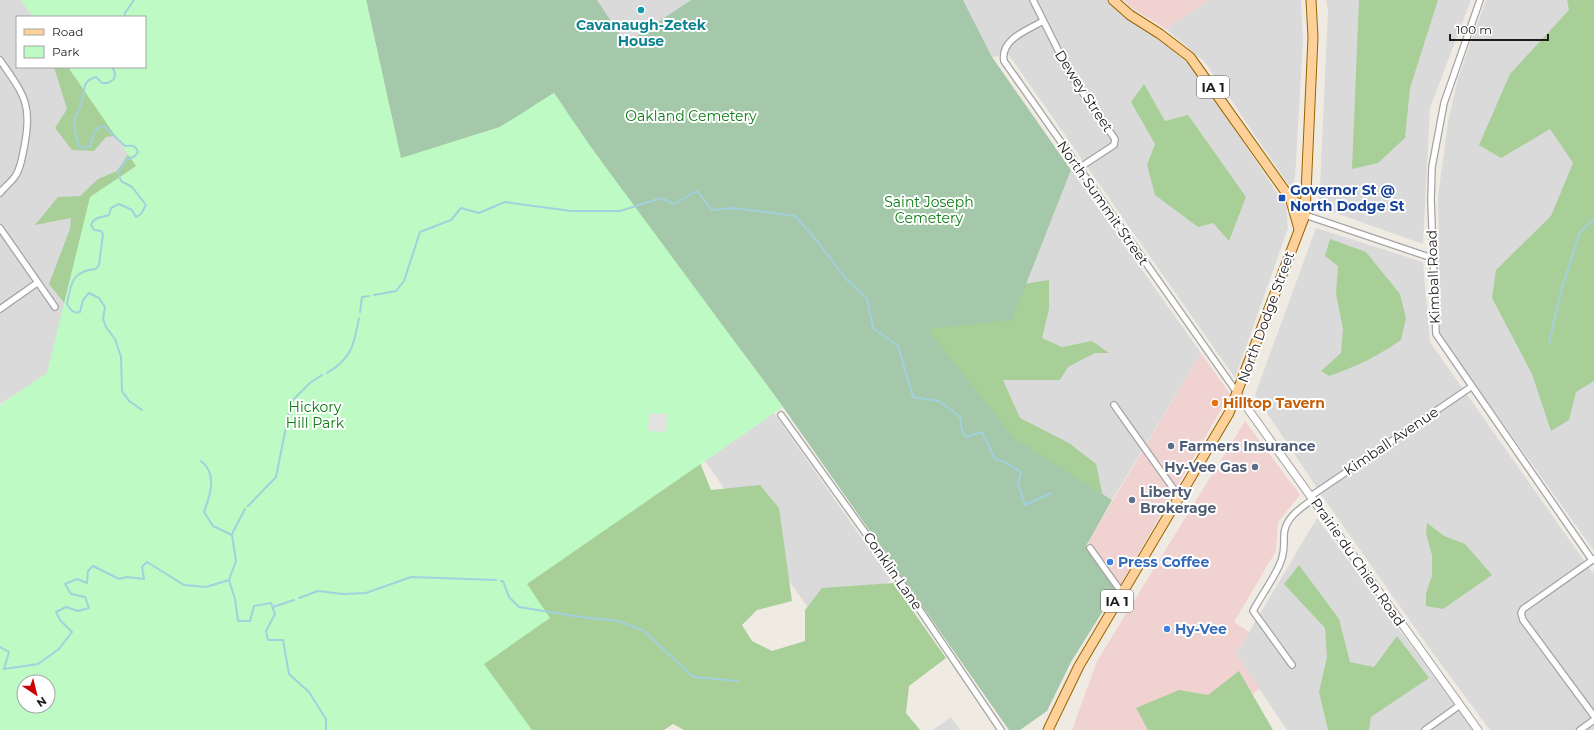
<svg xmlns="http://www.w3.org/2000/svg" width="1594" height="730" font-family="Montserrat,sans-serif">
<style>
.residential{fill:#dbdada}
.commercial{fill:#f0d2d1}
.forest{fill:#a7cf97;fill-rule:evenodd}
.cemetery{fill:#a4c8a9}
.park{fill:#befac3;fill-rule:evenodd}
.parking{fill:#e1e1e1}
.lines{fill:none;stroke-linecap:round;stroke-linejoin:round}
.stream{stroke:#a2d0dd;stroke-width:2}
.minor-casing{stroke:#a4a4a4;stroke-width:8}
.tertiary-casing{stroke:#a4a4a4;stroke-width:9}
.primary-casing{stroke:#966400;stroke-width:11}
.minor{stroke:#fff;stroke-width:5.5}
.tertiary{stroke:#fff;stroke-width:7}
.primary{stroke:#fdd199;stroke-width:9}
.culture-dot{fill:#0f9aa8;stroke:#fff;stroke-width:1.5}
.transit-dot{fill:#1a4fb4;stroke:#fff;stroke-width:1.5}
.food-dot{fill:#e8710a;stroke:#fff;stroke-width:1.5}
.service-dot{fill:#5c6f8a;stroke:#fff;stroke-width:1.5}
.shop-dot{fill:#3f7fe0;stroke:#fff;stroke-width:1.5}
.labels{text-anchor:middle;stroke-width:4;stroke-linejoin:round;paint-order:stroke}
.shield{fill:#fff;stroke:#616161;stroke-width:1}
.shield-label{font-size:13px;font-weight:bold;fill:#1d1d1d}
.culture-label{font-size:14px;font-weight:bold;fill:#0d838f;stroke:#fff}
.street-label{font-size:14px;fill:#1d1d1d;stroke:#fff}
.park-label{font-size:14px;fill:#0a7d13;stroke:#fff}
.transit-label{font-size:14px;font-weight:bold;fill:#164399;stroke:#fff;text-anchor:start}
.food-label{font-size:14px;font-weight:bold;fill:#c56008;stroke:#fff;text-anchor:start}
.service-label{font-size:14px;font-weight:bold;fill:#4e5e75;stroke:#fff;text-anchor:start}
.shop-label{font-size:14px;font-weight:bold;fill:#366cbe;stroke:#fff;text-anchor:start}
</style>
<rect width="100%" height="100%" fill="#efebe3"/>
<g class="residential">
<polygon points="0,0 21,0 33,17 17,17 17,67 68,67 137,166 47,374 0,404"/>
<polygon points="597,0 691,0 626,43"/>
<polygon points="963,0 1107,0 1121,15 1159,38 1193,68 1286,206 1288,228 1235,378 1009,55 992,57"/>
<polygon points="1209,0 1301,0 1303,41 1295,179 1291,188 1205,62 1166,29"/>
<polygon points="1326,0 1471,0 1430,108 1423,244 1319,207 1328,10"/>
<polygon points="1486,0 1579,0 1594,21 1594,551 1440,335 1438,197 1448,122 1458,78"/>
<polygon points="1071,170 1201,353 1112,500 1014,438 928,328 1012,320"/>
<polygon points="1316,228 1423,262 1430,342 1592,572 1594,571 1594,730 1490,730 1432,652 1325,500 1255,395"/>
<polygon points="774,413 891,580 823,629 705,461"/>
<polygon points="1317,518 1473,730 1287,730 1236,654"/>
<polygon points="951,717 960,730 933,730"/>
</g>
<g class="commercial">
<polygon points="1123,0 1209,0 1166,29 1130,7"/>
<polygon points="1201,353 1230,394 1119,587 1088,542"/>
<polygon points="1245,421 1300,495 1278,522 1276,551 1234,622 1249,632 1236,654 1260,689 1214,720 1221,730 1072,730 1097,661"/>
</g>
<g class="forest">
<polygon points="1359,0 1438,0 1410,88 1405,138 1378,163 1352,169"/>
<polygon points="1567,0 1594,0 1594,381 1576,392 1569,420 1551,431 1532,374 1492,298 1496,270 1551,216 1573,163 1550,129 1501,158 1479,145 1510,74 1569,10"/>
<path d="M54,67H121L404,87L386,111L406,162L505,129L519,105L551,106L577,114V142L595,161L622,152L1017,285L1049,280V309L1042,338L1062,347L1092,341L1109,353H1095L1068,367L1060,380H1003L1020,418L1069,443L1096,464L1105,506L770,288L695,450L711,490L760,485L779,508L792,601L757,610L742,625L752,641L772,651L805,641V610L822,588L893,583L946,658L909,686L906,713L920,730H684L673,724L664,730H0L70,310L49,284L70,229L71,218L35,225L58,197L80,196L98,179L117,171L135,144L129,134L106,137L94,151L72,150L55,128L67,109ZM24,682H48V706H24Z"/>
<polygon points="1144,84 1165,121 1188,115 1246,197 1229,241 1213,223 1198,227 1155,195 1147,165 1155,144 1131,102"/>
<path d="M1330,239L1366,252L1400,294L1406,318L1401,340C1378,356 1356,367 1329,376L1321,371L1341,353L1343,329L1336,294L1338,266L1325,256Z"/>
<polygon points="1427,523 1444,536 1465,544 1492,575 1443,609 1426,606 1426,593 1432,576 1432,555 1426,534"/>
<polygon points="1299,565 1339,619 1350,662 1374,667 1397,636 1429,678 1371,717 1369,730 1328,730 1319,692 1327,657 1325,628 1284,584"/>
<polygon points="1239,671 1273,730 1148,730 1136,708 1179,690 1208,695"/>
</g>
<polygon class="cemetery" points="366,0 597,0 626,43 691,0 963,0 992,57 1071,170 1012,320 928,329 1014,438 1112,500 1086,546 1116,590 1071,662 1047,711 1020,730 1009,730 783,407 590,146 554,93 500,127 401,159"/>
<path class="park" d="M21,0H366L401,158L500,127L554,93L590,146L783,407L527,584L550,618L484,664L532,730H0V405L47,373L90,197L136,166L68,67H145V17H33ZM24,682H48V706H24Z"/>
<polygon class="parking" points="649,413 667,414 666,432 648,431"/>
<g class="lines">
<g class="stream">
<polyline points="125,17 125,13 134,0"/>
<path d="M112,67L115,73L114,79L108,83H102L96,77C82,81 85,89 82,101C81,106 78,111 76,115C73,124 76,138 79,146L85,148L90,146C94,136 92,128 104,126L125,146C132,146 135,144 138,152L135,156L125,161L118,173L121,181L132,187L146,205L141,214L136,217L132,210L119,204L111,208L109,215C102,218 94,216 91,225L94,230L101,231L103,234L99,265L96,269C72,271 71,283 67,304C71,310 73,314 80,312L83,300L89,293L99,298L105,307L103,319L106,327L115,339L121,357L122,391L129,401L142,410"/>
<polyline points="374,295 396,291 404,281 420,232 451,220 461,208 479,213 505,202 571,211 620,211 661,198 674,204 697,191 712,210 735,208 795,216 818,242 846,279 867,298 873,328 898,346 913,397 939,401 960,417 962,431 966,437 982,432 995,459 1005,462 1021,472 1018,484 1025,505 1051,493"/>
<polyline points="360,312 362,297 369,296"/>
<polyline points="1549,343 1561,291 1580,232 1594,219"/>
<path d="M327,373C352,358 354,345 359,318"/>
<polyline points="248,506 276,477 291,402 310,383 322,375"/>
<polyline points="232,534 245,509"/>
<polyline points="229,580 235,599 238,621 250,621 254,606 271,603 275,614 266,631 268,640 283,640 289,674 309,692 326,719 326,730"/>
<polyline points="501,581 503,581 509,597 519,607 574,616 618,621 643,630 693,677 738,681"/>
<polyline points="299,598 318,591 343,594 366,593 411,577 496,580"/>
<polyline points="273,607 294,600"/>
<path d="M0,647L9,652L4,669L38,664L59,649L72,632L60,620L56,612L66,607L78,611L89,608L85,597L71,594L65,584L77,579L87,583L88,571L93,566L119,579L127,577L144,579L142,567L147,562L184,585L206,587L229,580L236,561L232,535L213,526L204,512C210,496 218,474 201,461"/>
</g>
<g class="minor-casing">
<g id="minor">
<polyline points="1033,0 1071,76 1115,139 1114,145 1079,168"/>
<polyline points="1480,0 1444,103 1432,167 1431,200 1436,334 1592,560"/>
<path d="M1043,21C1028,30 1000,39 1004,61L1238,394"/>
<path d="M0,60C24,95 33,104 24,148C22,157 21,167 16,175C12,182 5,186 0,193"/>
<polyline points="1305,215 1432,258"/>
<polyline points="0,228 55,307"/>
<polyline points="0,309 37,283"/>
<polyline points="1114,405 1180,498"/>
<polyline points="781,415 907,591 1001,730"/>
<polyline points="1311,496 1471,387"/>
<polyline points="1090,548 1122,593"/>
<polyline points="1594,559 1523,609 1521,613 1523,620 1594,716"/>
<path d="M1292,665L1253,611C1261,596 1272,581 1279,566C1284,556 1284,547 1284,536C1284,518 1301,508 1313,499"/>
<polyline points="1425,730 1460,705"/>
<polyline points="1580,730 1594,720"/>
</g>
</g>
<g class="tertiary-casing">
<polyline id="tertiary" points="1238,395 1478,730"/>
</g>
<g class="primary-casing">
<g id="primary">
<polyline points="1113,0 1130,15 1160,34 1190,57 1290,198 1296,202 1305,215"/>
<polyline points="1291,201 1299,229"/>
<polyline points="1048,730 1079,666 1229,413 1305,215 1313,37 1311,0"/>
</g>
</g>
<use href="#minor" class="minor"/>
<use href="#tertiary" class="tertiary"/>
<use href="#primary" class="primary"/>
</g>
<circle class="culture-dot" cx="641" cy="10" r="4"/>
<rect class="transit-dot" x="1278" y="194" width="8" height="8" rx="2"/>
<circle class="food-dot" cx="1215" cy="403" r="4"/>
<g class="service-dot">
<circle cx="1171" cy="446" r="4"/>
<circle cx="1255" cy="467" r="4"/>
<circle cx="1132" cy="500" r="4"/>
</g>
<g class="shop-dot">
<circle cx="1110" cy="562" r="4"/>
<circle cx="1167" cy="629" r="4"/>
</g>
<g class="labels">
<g class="shield">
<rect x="1197" y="76" width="32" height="22" rx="3"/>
<rect x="1101" y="590" width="32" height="22" rx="3"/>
</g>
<g class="shield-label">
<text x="1213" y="92">IA 1</text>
<text x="1117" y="606">IA 1</text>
</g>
<g class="culture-label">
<text x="641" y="30">Cavanaugh-Zetek<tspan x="641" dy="16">House</tspan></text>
</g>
<g class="street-label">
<text transform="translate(1084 91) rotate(57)" y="5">Dewey Street</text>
<text transform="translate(1103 203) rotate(55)" y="5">North Summit Street</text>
<text transform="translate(1433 277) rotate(-92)" y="5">Kimball Road</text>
<text transform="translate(1266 317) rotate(-70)" y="5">North Dodge Street</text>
<text transform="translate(1391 441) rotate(-34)" y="5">Kimball Avenue</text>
<text transform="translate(1358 562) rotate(55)" y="5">Prairie du Chien Road</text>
<text transform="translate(893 571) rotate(55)" y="5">Conklin Lane</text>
</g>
<g class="park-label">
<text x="691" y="121">Oakland Cemetery</text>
<text x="929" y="207">Saint Joseph<tspan x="929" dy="16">Cemetery</tspan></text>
<text x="315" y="412">Hickory<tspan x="315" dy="16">Hill Park</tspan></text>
</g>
<g class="transit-label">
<text x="1290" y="195">Governor St @<tspan x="1290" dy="16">North Dodge St</tspan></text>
</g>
<g class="food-label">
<text x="1223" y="408">Hilltop Tavern</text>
</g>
<g class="service-label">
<text x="1179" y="451">Farmers Insurance</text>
<text x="1247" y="472" text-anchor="end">Hy-Vee Gas</text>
<text x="1140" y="497">Liberty<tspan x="1140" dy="16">Brokerage</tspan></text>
</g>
<g class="shop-label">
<text x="1118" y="567">Press Coffee</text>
<text x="1175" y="634">Hy-Vee</text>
</g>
</g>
<rect x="16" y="16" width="130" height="52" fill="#ffffff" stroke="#a5a5a5"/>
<rect x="24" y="29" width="20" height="6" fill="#fdd199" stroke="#a5a5a5"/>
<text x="52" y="36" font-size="12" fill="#1d1d1d">Road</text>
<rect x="24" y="46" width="20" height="12" fill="#befac3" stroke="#a5a5a5"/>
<text x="52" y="56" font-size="12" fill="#1d1d1d">Park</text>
<g transform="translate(36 694) rotate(145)"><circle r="19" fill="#ffffff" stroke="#a5a5a5"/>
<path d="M0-3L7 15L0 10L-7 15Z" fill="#ca0001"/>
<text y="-6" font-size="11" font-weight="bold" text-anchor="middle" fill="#1d1d1d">N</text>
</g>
<path d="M1450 34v6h98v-6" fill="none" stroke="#1d1d1d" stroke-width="2"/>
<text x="1456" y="34" font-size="12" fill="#1d1d1d" stroke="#ffffff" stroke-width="3" paint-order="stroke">100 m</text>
</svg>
